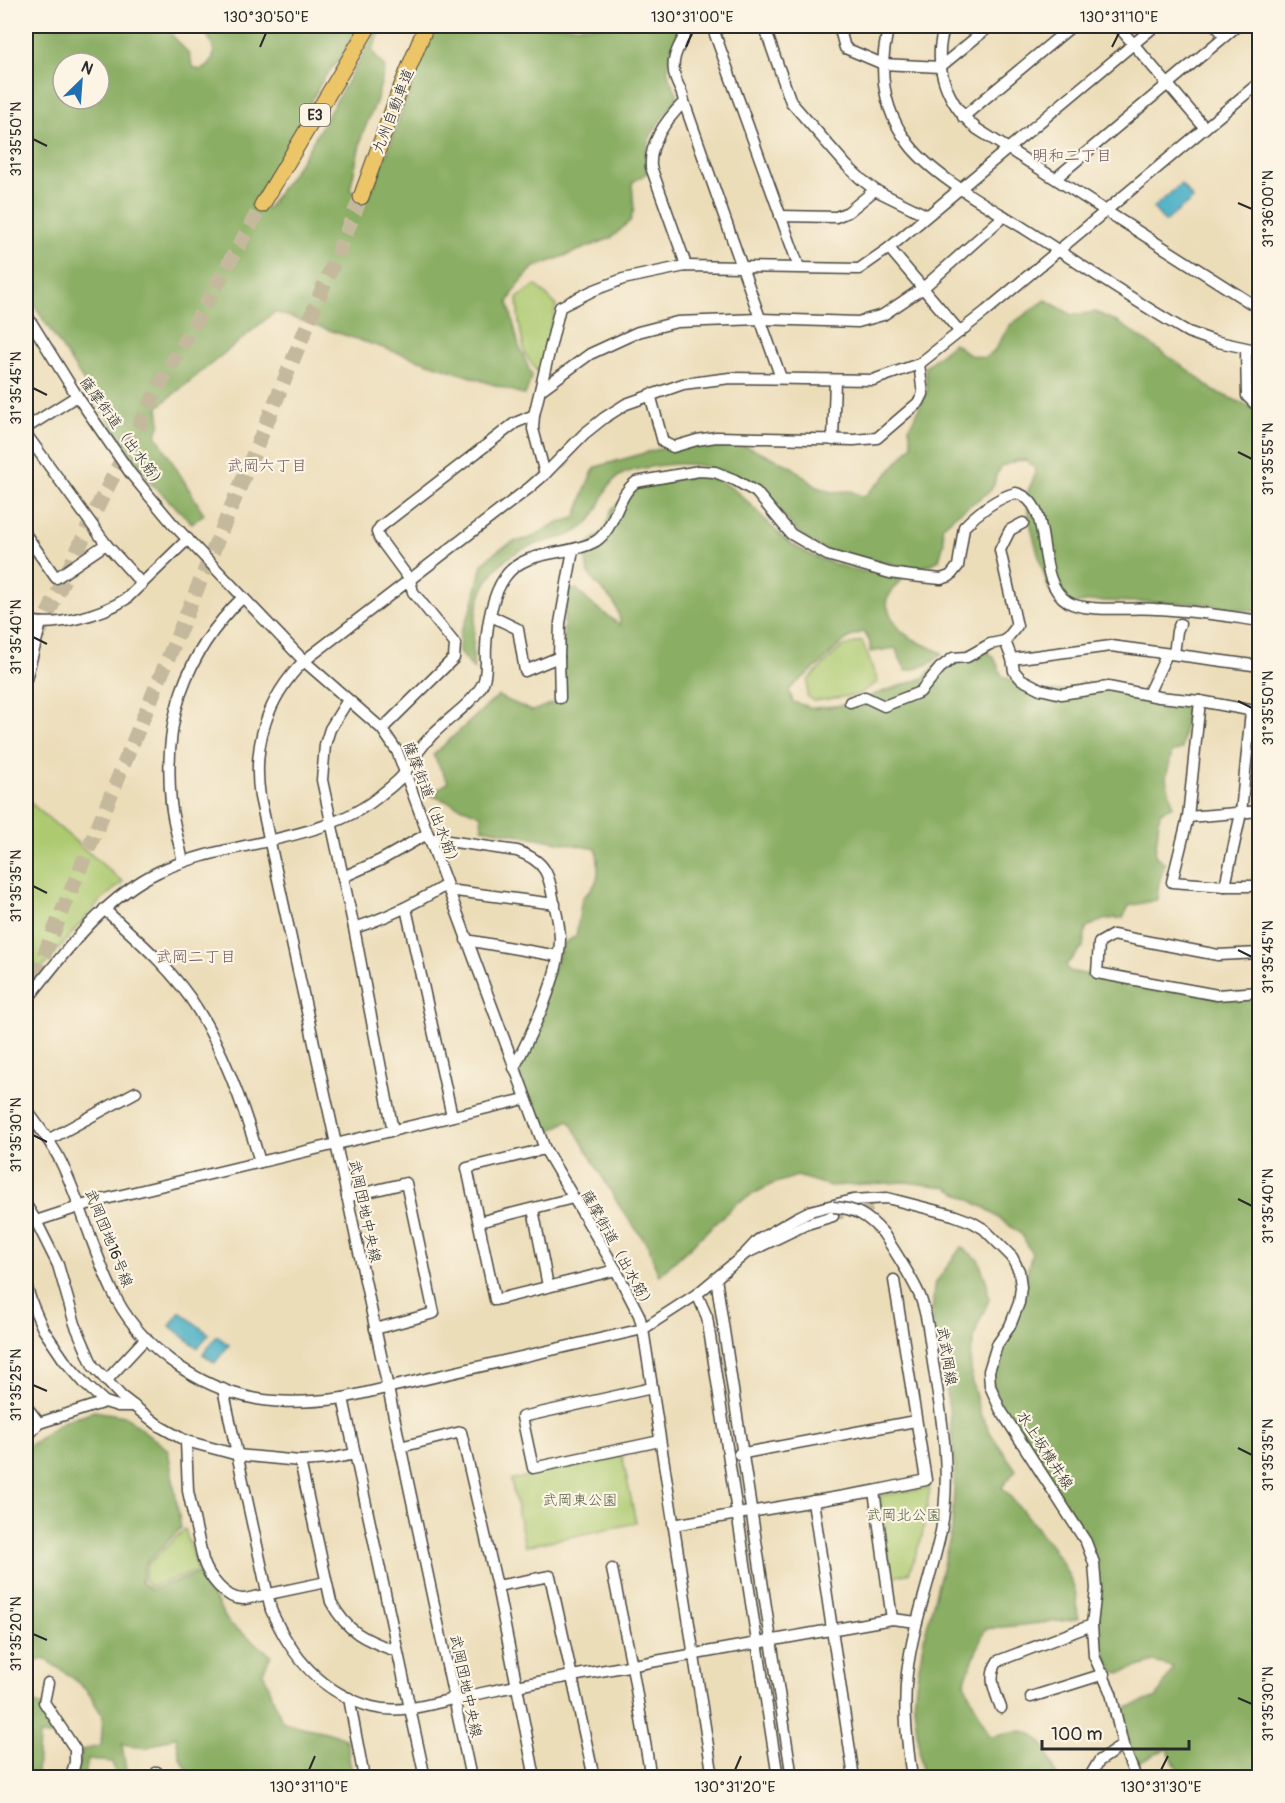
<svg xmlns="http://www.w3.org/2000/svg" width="1285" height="1803" font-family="Pangolin,'Klee One',sans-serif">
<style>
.green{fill:#adca71;stroke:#6c7a4e;stroke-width:1.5}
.forest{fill:#8aae63;stroke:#5a6c47;stroke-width:1.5;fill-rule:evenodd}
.water{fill:#44adc4;stroke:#386c78;stroke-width:1.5}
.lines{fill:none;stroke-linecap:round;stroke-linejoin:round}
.minor-tunnel{stroke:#c5b99d;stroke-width:10;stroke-dasharray:10 5;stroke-linecap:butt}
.highway-tunnel{stroke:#c5b99d;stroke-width:15;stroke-dasharray:15 8;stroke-linecap:butt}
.minor-casing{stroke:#484640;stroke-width:13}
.highway-casing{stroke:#484640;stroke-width:17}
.minor{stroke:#fff;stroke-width:10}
.highway{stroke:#edc569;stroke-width:15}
.minor-bridge-casing{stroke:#484640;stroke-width:13;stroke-linecap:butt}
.minor-bridge{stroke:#fff;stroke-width:10}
.ticks{fill:none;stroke:#2b2b2b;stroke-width:2}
.labels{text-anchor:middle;stroke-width:4.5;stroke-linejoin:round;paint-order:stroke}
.shield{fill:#fcf5e5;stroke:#6a6863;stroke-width:1.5}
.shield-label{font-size:14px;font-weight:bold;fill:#2b2b2b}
.street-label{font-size:15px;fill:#2b2b2b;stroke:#fcf5e5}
.park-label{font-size:15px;fill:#525b40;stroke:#fcf5e5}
.neighbourhood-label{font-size:16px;fill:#6f5a62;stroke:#fcf5e5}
.neatline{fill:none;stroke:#2b2b2b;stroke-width:2}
.ticks-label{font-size:15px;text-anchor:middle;fill:#2b2b2b}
</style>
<rect width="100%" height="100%" fill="#fcf5e5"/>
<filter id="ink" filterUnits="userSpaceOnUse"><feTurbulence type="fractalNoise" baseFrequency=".0167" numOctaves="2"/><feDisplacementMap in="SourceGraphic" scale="12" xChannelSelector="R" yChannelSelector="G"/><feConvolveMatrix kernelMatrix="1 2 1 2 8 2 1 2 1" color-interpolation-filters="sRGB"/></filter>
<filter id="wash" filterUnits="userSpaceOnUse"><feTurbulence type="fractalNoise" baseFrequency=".008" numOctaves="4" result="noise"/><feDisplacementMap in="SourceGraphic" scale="24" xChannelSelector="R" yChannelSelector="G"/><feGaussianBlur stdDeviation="1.35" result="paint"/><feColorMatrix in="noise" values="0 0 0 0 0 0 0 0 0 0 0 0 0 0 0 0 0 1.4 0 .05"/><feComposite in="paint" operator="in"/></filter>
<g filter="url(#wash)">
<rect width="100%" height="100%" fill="#ecddb9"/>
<g class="green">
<polygon points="536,285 556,305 540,376 525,354 519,323 517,298"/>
<polygon points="862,641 878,682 857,695 815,701 807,697 808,680 842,647"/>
<polygon points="26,799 123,882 100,901 26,987"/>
<polygon points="622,1455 636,1523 525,1546 511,1480"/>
<polygon points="930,1488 922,1537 909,1573 890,1578 880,1495"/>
<polygon points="185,1529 198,1571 151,1587 144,1580 147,1565"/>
</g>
<g class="forest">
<path d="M26,26H164L189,54L193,67L200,70C221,61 214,46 205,31L207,26H360L342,56L323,79L295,133L268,178L256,203L267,209L305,155L379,26H383L372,51L385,68L376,102L362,135L350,190L369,197L389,148L410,87L435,26H685C676,42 663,60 670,80C673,86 677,90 678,97C661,121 638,141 648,172L632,183L634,209L630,221L611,238L533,268L518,285L508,302L519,346L532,376L525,395L275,312L158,407L160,423L156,435L204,514L192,523L149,481L26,293ZM63,63H99V99H63Z"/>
<path d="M1046,300L1072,315L1096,312L1119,323L1191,372L1214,391L1253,408H1259V612L1196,603L1093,601L1075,604L1052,594L1048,588C1043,569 1024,511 1027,495C1029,485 1036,479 1035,468L1025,460L1016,461L1002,466L996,475L994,485L989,492L957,514L942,527L944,542L939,560C920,572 909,567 887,563C861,559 832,557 809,541C792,529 783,512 768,499C747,479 712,463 681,464C666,464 632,468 619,476C596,491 606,521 567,536C552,541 534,543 519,551C474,574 471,625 474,670L459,652L460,633L472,607L482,564L498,550L513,542L531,538L556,523L575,518C583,501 585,482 596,467L655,450L706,440H729L763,453L792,467L817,487L831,492L851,491L863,497L882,480L912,445L909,428L927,392L925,367L954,343L970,355L984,358L994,351L1010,325Z"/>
<path d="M698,476C704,477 711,478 716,480C747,491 766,528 793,545C826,566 865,572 903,579L893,589L886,601C894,636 913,639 942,653C935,664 919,668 906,671L895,648L870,652V642L864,632C843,636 834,653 818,666C808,674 798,681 789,690L793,702L813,708L844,705L923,678L936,665L979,648C995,654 996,661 1002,676L1039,691L1107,690L1187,703L1182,749L1172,752L1166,778L1173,806L1160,812L1155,855L1165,864L1159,883L1157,900L1129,906L1123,918C1109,918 1098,920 1086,929L1083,947L1066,965L1069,971L1145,986L1259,995V1777H1181L1167,1748L1131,1767L1115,1712L1157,1697L1173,1667L1154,1662L1119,1673L1112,1670L1094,1628L1093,1554L1005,1421L989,1373L1024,1283L1032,1254L1022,1235L985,1208L946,1187L905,1182L830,1186L797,1176L770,1185L737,1203L659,1276L647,1244L620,1207L569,1120L544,1135L516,1069L563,944L576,936L582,898C603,881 598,873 597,849L482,828L481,815L431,795L448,782L433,755L498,696L532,711L562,700L565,592L577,589L588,601L620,625C619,596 600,594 589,574C585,568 587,554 585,546L604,530L612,509L639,485Z"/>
<path d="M961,1247L978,1259L987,1283L989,1300L977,1327L970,1356L972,1382L980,1413L993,1437L1016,1470L1002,1487C1026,1516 1068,1559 1076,1595C1078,1603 1077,1611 1078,1619L985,1629L964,1683L990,1736C1000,1735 1017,1729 1027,1732C1045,1737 1051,1762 1057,1777L923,1778L922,1775L914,1705L916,1684L924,1638L952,1530L955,1467L949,1408L932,1316L934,1285Z"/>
<path d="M94,1411L125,1416L168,1450L181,1528L145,1564L141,1582L151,1590L200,1573L228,1622L271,1655L263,1672L282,1721C303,1730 329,1729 346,1740L351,1768L356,1777H192L180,1758L176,1736L146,1748L122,1744L127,1777H116L112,1762L88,1760L85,1775L93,1777H73L81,1759V1750L101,1746L103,1715C97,1709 95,1702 90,1695C77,1679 62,1670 44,1659L26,1664V1448L64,1421Z"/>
<polygon points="26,1700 43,1706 64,1737 39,1735 37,1777 26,1778"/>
</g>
<g class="water">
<polygon points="1181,184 1193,199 1165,222 1153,208"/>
<polygon points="180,1312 209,1334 198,1348 170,1326"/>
<polygon points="217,1336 229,1345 215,1363 203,1354"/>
</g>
</g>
<g filter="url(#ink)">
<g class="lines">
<polyline class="minor-tunnel" points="833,1216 872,1207"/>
<g class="highway-tunnel">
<polyline points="38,635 99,504 162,381 262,205"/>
<polyline points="26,998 361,197"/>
</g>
<g class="minor-casing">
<g id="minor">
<polyline points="712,26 799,267"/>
<polyline points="764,26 791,102 847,166 861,179 875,190 926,215"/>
<polyline points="839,26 845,48 883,64 940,67 990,26"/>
<path d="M889,26C878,67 882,108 908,143C932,176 990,207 1025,229C1079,263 1132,300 1188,332L1214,341L1260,351"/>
<path d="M945,26C931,64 947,104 977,129L1260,309"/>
<polyline points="1118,26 1205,128"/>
<polyline points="1216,26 1225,36"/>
<polyline points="684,102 781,378"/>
<polyline points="963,117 1072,26"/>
<polyline points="1056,178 1237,26"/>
<polyline points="780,216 836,217 848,212 875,190"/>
<polyline points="889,248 960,332"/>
<path d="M685,266L684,259L651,167C649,143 667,119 684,102C683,93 679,88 676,80C668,59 681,43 690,26"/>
<polyline points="26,314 77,396 131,474 172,523 304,661 382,729 397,751 545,1149 616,1270 639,1315 643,1329 713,1778"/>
<polyline points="1246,349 1247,396 1255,404 1260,404"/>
<polyline points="542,389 590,354 638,332 677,322 760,319 858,322 883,315 923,288 1004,216"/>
<polyline points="650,394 663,442 673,447 697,440 716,437 854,440 877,438 919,402 923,394 919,364"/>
<polyline points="26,428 77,396"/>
<polyline points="26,434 106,544 142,584"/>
<polyline points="833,440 835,380"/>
<polyline points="545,474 533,429 534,415 560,307 592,291 623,279 685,266 859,269 889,248 1155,26"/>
<polyline points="1023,523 1010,530 1000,550 1017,626 1005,641 1012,659 1014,671 1021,679 1040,689 1061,694 1108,687 1159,697 1200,701 1260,712"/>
<polyline points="26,535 56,578 106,544"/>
<polyline points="491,616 518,629 525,671 559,657"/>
<path d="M26,620C52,629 103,614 126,599L188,539"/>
<polyline points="1174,654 1177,631 1180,624"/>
<polyline points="1012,659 1111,646 1260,666"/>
<polyline points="26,679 41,623"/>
<polyline points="1148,694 1167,654"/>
<polyline points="560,698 559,657 560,623 573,550"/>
<polyline points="348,700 330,729 325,745 322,780 354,928 393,1131"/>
<polyline points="1200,701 1188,817 1172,882 1225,886 1260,886"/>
<polyline points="850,702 865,697 884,706 920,692 940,668 953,658 967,657 990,644 1005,641"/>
<polyline points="382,729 454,658 455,644 413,592 410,580 379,538 377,532 380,527 515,423 534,415"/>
<polyline points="1188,817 1260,811"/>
<path d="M428,838L517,851C546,861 549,874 554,903C557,915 560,927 560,939C560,977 531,1034 514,1068"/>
<path d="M183,862C179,842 173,822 171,803C163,720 183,656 243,597"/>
<polyline points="343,877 381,860 427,834"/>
<polyline points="1225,886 1241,813 1251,711"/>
<polyline points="448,890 555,904"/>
<polyline points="406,908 452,1116"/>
<path d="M104,909C137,939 175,972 198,1010C226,1056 245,1110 260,1162"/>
<path d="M354,928C387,918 416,903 446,885"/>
<polyline points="466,940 558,956"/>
<polyline points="1260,953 1218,955 1113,935 1099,943 1097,973 1217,995 1260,992"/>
<path d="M26,1001C63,955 103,898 158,872C225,840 326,844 383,793C391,787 401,779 406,771C415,756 420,748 432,735C448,718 473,704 483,683C488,672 485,658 486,647C487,625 492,595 505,577C525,548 568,557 596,541C616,528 616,496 636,482L699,471L715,472L735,480L756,492L791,534L827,555L890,573L912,576L941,579L950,576L958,566L964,527C977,513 998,497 1016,493C1057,503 1031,579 1068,602C1086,613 1133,607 1155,609C1190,610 1225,616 1260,621"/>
<path d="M26,1109C38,1126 52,1143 61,1162C81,1203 92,1248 112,1290C137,1345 197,1388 257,1399C286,1404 314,1402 343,1398L643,1329L697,1294L745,1254L758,1240L796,1218L810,1211L853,1200L887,1198L953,1215L972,1222L984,1229L1012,1257L1019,1271L1021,1287L1019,1303L1010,1326L997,1345L989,1371L990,1386L1000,1409L1086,1542L1094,1563L1096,1589L1092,1625L1094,1656L1111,1693L1123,1745L1136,1778"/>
<polyline points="48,1140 136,1092"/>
<polyline points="545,1149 467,1168 495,1300 616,1270"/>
<polyline points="347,1197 406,1183 434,1313 375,1329"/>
<polyline points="26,1205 36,1221 58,1265 75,1324 93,1366 121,1396 161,1427 186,1441 238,1455 300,1461 329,1459 355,1454"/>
<polyline points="533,1209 548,1286"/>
<polyline points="36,1221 97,1201 525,1099"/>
<polyline points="479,1222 573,1198"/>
<path d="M883,1233C896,1253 910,1274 920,1296C928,1317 930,1341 933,1363C942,1419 952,1474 941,1531C931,1578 913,1624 907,1673C903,1708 907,1743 912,1778"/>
<polyline points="751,1251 807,1224 833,1216"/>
<polyline points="716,1278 792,1778"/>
<polyline points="26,1285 32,1304"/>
<polyline points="697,1294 707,1317 778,1778"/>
<polyline points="26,1308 32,1304 43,1329 64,1360 87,1386 105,1402 118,1406 134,1406"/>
<polyline points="106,1381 146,1338"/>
<polyline points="652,1388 522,1417 533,1468 660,1441"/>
<path d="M223,1389L271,1610C291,1656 321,1693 372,1707C399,1714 427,1705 453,1699C474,1695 495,1690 516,1686C641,1663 767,1642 892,1619L917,1622"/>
<polyline points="343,1398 425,1778"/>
<polyline points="26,1406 39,1423"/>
<polyline points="26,1438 39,1423 105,1402"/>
<path d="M186,1441L188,1491L203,1560C208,1576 226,1601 245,1599L326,1582"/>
<polyline points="400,1447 461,1432 497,1586 535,1778"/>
<polyline points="739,1454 915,1421"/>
<path d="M300,1461L331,1602C347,1632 365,1640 396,1651"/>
<polyline points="874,1491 892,1619"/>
<polyline points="813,1501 854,1778"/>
<polyline points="673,1525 874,1491 926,1480 894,1280"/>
<polyline points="612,1569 632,1666 651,1778"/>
<polyline points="497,1586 550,1576 594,1778"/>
<polyline points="48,1683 44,1702 75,1749 75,1762 71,1778"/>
<polyline points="1031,1697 1104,1674"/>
<polyline points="349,1698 364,1778"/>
<path d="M1001,1708C995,1691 987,1677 998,1661L1092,1625"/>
<polyline points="157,1772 158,1778"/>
<path d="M471,1778L336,1144L260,797C252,745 267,698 304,661L529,488L545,474L584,434L604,418L626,404L683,384L730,378L873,380L919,364L986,311L1260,82"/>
<polyline points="1089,1778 1099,1761 1123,1745"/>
</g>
</g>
<g class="highway-casing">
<g id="highway">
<polyline points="361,197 398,95 426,26"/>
<polyline points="262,205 369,26"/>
</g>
</g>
<use href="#minor" class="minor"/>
<use href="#highway" class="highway"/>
<g class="minor-bridge-casing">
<path id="minor-bridge" d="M833,1207C855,1208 868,1216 883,1233"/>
</g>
<use href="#minor-bridge" class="minor-bridge"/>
</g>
</g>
<path class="ticks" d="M260,47L266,33M686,47L692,33M1112,47L1119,33M33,139L47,146M1238,203L1252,209M33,388L47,395M1238,452L1252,459M33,637L47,644M1238,701L1252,708M33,886L47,893M1238,950L1252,957M33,1135L47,1142M1238,1199L1252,1206M33,1385L47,1391M1238,1448L1252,1455M33,1634L47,1640M1238,1698L1252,1704M309,1770L315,1756M735,1770L741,1756M1161,1770L1168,1756"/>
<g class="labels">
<rect class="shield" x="300" y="104" width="30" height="22" rx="4.5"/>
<g class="shield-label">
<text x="315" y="120">E3</text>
</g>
<g class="street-label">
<text transform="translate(393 111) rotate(-69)" y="5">九州自動車道</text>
<text transform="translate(123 433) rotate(54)" y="5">薩摩街道（出水筋）</text>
<text transform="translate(432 805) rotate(69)" y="5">薩摩街道（出水筋）</text>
<text transform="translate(365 1211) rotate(78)" y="5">武岡団地中央線</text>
<text transform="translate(109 1238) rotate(68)" y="5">武岡団地16号線</text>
<text transform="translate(618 1250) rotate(61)" y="5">薩摩街道（出水筋）</text>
<text transform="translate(947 1356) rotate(81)" y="5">武武岡線</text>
<text transform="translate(1045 1450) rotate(57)" y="5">水上坂横井線</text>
<text transform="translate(466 1686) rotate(78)" y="5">武岡団地中央線</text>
</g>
<g class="park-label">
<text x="580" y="1505">武岡東公園</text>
<text x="904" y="1520">武岡北公園</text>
</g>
<g class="neighbourhood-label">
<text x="1072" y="161">明和二丁目</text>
<text x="267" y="471">武岡六丁目</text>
<text x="196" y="962">武岡二丁目</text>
</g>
</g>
<rect width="1285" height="1803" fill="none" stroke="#fcf5e5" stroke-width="66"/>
<g transform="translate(81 81) rotate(25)"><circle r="28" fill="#fcf5e5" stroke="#a8a49b" stroke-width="1.5"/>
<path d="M0-4.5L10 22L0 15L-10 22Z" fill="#1f6fb2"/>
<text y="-9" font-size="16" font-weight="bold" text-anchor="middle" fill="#2b2b2b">N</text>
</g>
<path d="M1042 1740v9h147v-9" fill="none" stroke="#2b2b2b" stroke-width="3"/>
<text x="1051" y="1740" font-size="18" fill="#2b2b2b" stroke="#fcf5e5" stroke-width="4.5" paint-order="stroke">100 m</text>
<rect x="33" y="33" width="1219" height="1737" class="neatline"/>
<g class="ticks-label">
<text x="266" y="22">130°30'50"E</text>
<text x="692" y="22">130°31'00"E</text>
<text x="1119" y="22">130°31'10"E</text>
<text transform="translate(16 139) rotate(-90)" y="5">31°35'50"N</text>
<text transform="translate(1268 209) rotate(-90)" y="5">31°36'00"N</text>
<text transform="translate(16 388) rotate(-90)" y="5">31°35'45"N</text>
<text transform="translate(1268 459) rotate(-90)" y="5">31°35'55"N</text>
<text transform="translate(16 637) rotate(-90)" y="5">31°35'40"N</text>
<text transform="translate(1268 708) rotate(-90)" y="5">31°35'50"N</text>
<text transform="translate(16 886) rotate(-90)" y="5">31°35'35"N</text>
<text transform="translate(1268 957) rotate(-90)" y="5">31°35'45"N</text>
<text transform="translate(16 1135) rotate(-90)" y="5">31°35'30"N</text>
<text transform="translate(1268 1206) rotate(-90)" y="5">31°35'40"N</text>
<text transform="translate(16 1385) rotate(-90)" y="5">31°35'25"N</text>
<text transform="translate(1268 1455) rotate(-90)" y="5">31°35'35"N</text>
<text transform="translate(16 1634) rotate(-90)" y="5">31°35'20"N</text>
<text transform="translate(1268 1704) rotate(-90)" y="5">31°35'30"N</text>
<text x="309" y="1792">130°31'10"E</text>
<text x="735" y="1792">130°31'20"E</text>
<text x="1161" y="1792">130°31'30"E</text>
</g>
</svg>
